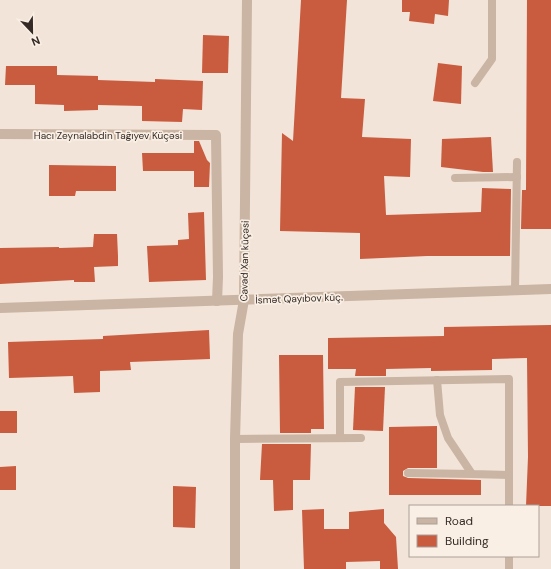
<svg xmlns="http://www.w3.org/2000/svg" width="551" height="569" font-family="'DM Sans',sans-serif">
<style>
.building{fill:#c95b3e}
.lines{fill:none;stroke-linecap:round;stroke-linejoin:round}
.service{stroke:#cab4a3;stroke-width:8}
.minor{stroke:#cab4a3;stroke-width:10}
.tertiary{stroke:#cab4a3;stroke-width:10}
.labels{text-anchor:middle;stroke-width:3.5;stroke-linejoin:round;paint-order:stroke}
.street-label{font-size:10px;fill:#352a26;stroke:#f9efe4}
</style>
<rect width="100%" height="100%" fill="#f2e4d8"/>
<g class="building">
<polygon points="301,0 347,0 341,98 365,99 362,137 411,139 410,177 384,176 386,215 481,212 482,188 511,189 510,256 427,256 360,259 360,233 280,231 282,133 293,141"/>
<polygon points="402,0 449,0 448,16 435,14 434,24 409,21 410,12 402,12"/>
<polygon points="527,0 551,0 551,229 521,229 522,190 526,190"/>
<polygon points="203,35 229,36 228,73 202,73"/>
<polygon points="438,63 462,66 461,104 433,101"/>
<polygon points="6,66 57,66 57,75 98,76 98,80 155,82 155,79 203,81 202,110 183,109 182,122 142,121 142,106 98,105 98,110 64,111 64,105 35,104 35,85 5,85"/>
<polygon points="491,137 493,172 483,172 441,167 442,139"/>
<polygon points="194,141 199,141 207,160 210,163 209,187 194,187 194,171 143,171 142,153 194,153"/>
<polygon points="49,165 116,166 116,191 76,191 75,196 49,196"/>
<polygon points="204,212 206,280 149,282 147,246 178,245 178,240 189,239 188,213"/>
<polygon points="94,234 117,234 118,256 118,266 94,267 95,282 74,282 74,280 0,284 0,248 59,247 59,248 93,247"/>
<polygon points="551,325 551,506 526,506 528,457 527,358 492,359 492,370 431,371 431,368 386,369 386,376 355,376 356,369 328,369 328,338 444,336 444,327"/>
<polygon points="209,330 210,359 130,362 131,370 100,371 100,392 74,393 73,376 9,378 8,342 103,339 103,336"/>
<polygon points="279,355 323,355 324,429 311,429 311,433 280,433"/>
<polygon points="355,387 385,387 383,431 353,430"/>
<rect x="0" y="411" width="17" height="22"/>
<polygon points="437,426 437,468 408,468 403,471 403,476 408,478 481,480 481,495 389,495 389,427"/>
<polygon points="262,444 311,444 310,480 293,480 293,510 274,511 273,480 260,480"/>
<polygon points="16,466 16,490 0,490 0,467"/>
<polygon points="173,486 196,487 195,528 173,527"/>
<polygon points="324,509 324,529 349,529 349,512 384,509 384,523 396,537 398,569 380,569 380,561 346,562 346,569 304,569 302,510"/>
</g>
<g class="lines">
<g class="service">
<polyline points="475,83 492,59 492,0"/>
<polyline points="455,178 517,177"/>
<polyline points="515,291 517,162"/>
<polyline points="437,380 440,415 448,438 472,474 509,475"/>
<polyline points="340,438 340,382 509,379 509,506"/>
<polyline points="235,439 361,438"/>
<polyline points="408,473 472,474"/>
<polyline points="509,556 509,569"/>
</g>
<g class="minor">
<polyline points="0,134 216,135 218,277 217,301"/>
<polyline points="0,308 551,289"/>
</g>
<polyline class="tertiary" points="235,569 235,439 238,334 244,300 247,0"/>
</g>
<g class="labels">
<g class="street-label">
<text x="108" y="139">Hacı Zeynalabdin Tağıyev Küçəsi</text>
<text transform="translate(244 261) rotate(-89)" y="4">Cavad Xan küçəsi</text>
<text transform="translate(299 298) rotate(-2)" y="4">İsmət Qayıbov küç.</text>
</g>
</g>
<rect x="409" y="505" width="130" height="52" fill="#f9efe4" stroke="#aba098"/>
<rect x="417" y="518" width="20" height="6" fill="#cab4a3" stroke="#aba098"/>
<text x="445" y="525" font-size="12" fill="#352a26">Road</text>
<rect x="417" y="535" width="20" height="12" fill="#c95b3e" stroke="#aba098"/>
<text x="445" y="545" font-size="12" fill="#352a26">Building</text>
<g transform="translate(32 32) rotate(158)" stroke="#f9efe4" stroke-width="3" paint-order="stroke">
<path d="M0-3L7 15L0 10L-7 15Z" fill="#352a26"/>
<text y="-6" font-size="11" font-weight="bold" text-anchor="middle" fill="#352a26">N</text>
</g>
</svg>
